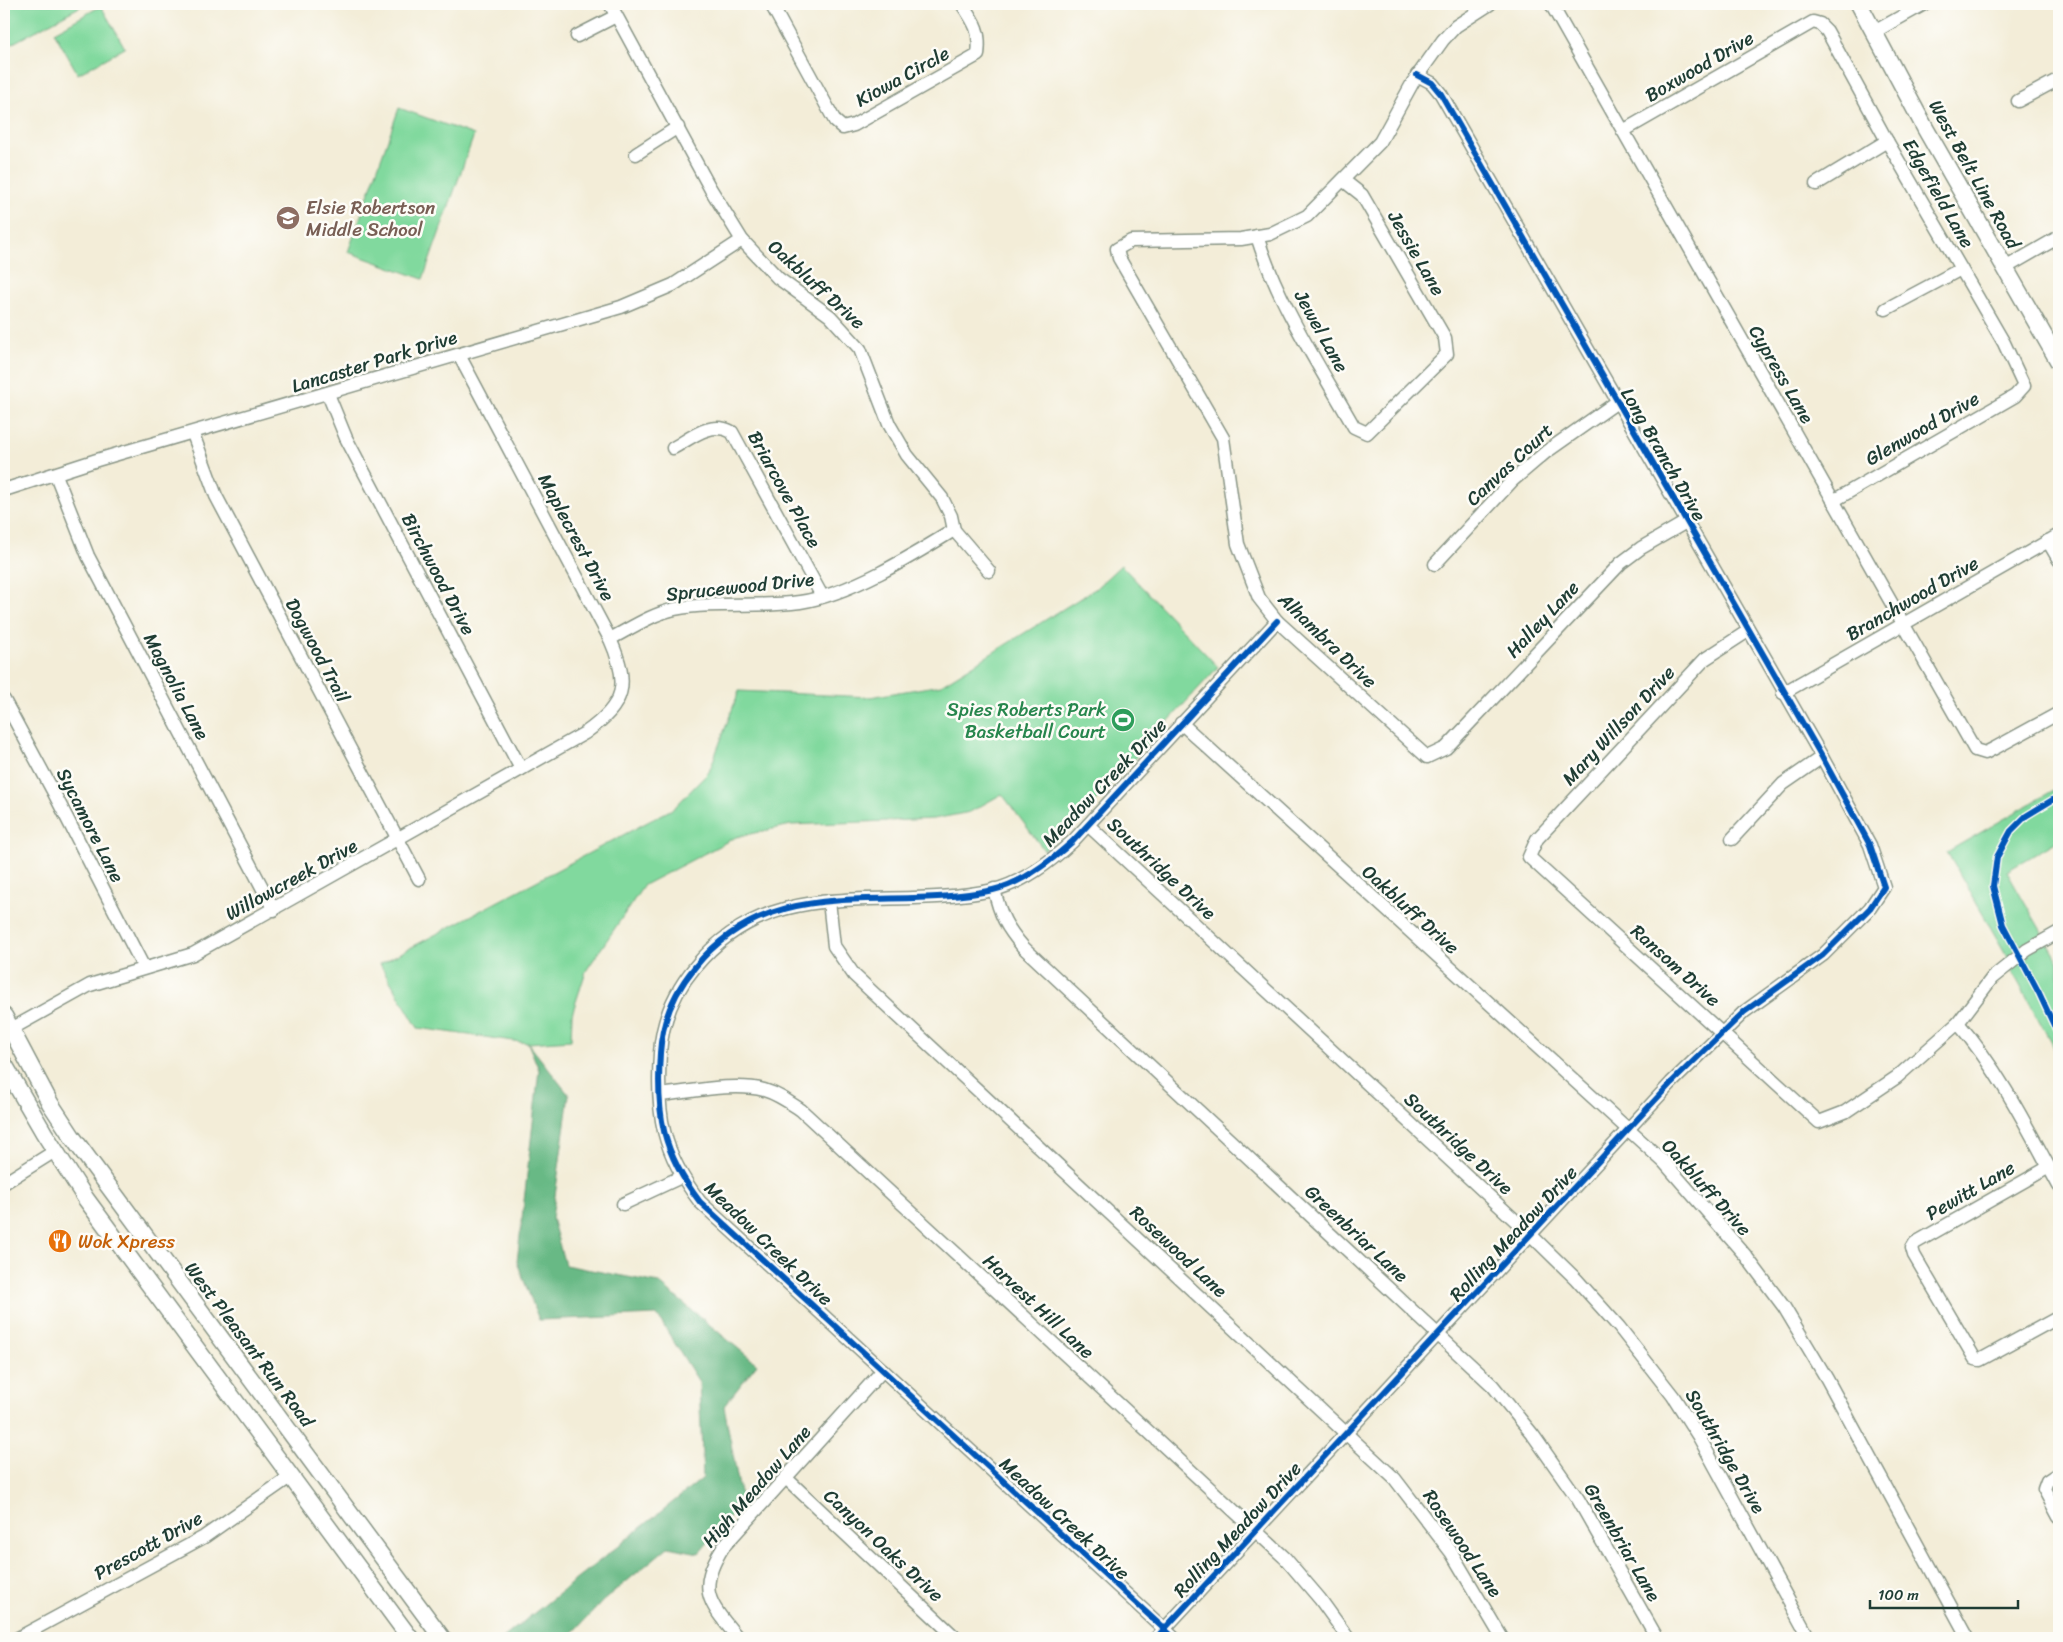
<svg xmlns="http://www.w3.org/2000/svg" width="2063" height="1642" font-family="Sriracha,sans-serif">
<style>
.green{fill:#81d99e;stroke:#508b69}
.forest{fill:#68b985;stroke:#447b5c}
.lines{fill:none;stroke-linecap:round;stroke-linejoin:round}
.minor-casing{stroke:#899586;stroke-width:15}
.major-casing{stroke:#899586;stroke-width:19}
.minor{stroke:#fff;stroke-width:12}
.major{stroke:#fff;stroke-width:16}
.cycleway-casing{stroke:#fdfcf7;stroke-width:9}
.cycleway{stroke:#0057b8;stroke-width:6}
.labels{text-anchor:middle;stroke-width:5;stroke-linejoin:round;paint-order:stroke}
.street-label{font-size:19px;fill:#1f3d34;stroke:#fdfcf7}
.education-label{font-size:19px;fill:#785e54;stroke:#fdfcf7;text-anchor:start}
.leisure-label{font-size:19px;fill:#27864d;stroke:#fdfcf7;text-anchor:end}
.food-label{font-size:19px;fill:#c56008;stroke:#fdfcf7;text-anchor:start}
</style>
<rect width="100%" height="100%" fill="#fdfcf7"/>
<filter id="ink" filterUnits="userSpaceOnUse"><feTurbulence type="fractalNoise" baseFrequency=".02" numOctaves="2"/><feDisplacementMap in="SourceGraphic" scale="10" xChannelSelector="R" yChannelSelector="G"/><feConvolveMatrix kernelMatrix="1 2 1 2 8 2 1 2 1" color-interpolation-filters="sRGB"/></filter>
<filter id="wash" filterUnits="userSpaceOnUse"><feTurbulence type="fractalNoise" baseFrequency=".0096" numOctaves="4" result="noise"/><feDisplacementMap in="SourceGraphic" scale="20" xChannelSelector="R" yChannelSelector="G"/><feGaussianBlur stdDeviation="1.12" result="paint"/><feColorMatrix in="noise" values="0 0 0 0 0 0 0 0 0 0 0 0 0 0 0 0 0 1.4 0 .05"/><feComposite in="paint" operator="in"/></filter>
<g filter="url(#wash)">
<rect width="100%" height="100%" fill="#f3edd8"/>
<g class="green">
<polygon points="4,4 85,4 4,48"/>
<polygon points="101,6 125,48 78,74 54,32"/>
<polygon points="399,108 474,135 423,279 348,252"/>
<polygon points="1121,565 1218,667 1070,829 1044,850 1002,794 970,812 934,819 791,825 736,837 644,885 586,971 572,1014 571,1040 528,1043 418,1028 380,964 674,808 709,772 739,691 870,697 941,685 1095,589"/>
<polygon points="2059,787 2059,840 2007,871 2059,962 2059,1057 2005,958 2007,956 1947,852"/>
</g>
<polygon class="forest" points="528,1043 569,1095 552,1218 565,1265 659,1283 757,1364 724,1406 742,1503 699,1553 668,1547 603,1601 568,1638 503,1638 703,1478 699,1382 657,1315 539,1320 517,1262 539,1070"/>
</g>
<g filter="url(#ink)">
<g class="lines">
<g class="minor-casing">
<g id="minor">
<polyline points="610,4 710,188 742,240 778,278 830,316 860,349 889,424 907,455 942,498 951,516 954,530 989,571"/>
<path d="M771,4L835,121L843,128L854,125L978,55C981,32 975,23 962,4"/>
<polyline points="1490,4 1456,26 1443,40 1413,82 1380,142 1307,216 1270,234 1241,239 1131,241 1117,249 1119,258 1223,438 1238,544 1259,598 1277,621 1427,757 1446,748 1621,563 1641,548 1686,522"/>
<polyline points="1551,4 1975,750 1985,753 1995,748 2059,713"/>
<polyline points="1874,32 1924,4"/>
<polyline points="577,36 616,16"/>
<polyline points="2018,101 2059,79"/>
<polyline points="1623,131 1813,22 1820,24 1827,31 1887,141 2004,343 2024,386 2015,396 1833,501"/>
<polyline points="636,154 678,127"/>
<polyline points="1816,184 1887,141"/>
<path d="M1257,236C1278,304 1319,365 1354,427L1367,433L1447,354L1445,338L1362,195L1343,180"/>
<polyline points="2005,268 2059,237"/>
<polyline points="1886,309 1961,269"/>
<polyline points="328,394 346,438 521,769"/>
<polyline points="193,434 216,496 419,879"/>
<path d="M673,448C691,438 711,420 732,432L822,596"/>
<polyline points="56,475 88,556 274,910"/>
<polyline points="4,490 97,460 621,307 673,285 742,240"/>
<polyline points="2048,541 2059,560"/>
<polyline points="1435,564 1513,480 1546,452 1617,402"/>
<polyline points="1748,631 1705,659 1537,839 1529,857 1819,1122 1845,1112 1897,1077 1958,1023 1992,978 2027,950 2059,932"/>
<path d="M610,639C631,628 652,614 675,609C716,601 759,608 800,602C849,595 912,556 954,530"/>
<polyline points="1783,693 2059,535"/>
<polyline points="4,700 54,793 144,968"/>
<polyline points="1181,723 1664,1162 1745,1255 1784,1307 1827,1379 1968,1638"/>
<polyline points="1088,825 1531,1235 1576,1279 1619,1327 1673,1396 1699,1437 1809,1638"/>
<polyline points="1732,839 1783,784 1822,757"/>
<path d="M994,889C1000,915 1006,927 1024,948L1493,1386L1533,1435L1578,1499L1657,1638"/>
<polyline points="829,901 834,946 854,975 1395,1479 1451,1552 1502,1638"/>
<path d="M1958,1023C2000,1072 2028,1129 2059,1186"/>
<path d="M4,1033L90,985L193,954L585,733C626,704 630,684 610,639L459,355"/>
<path d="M660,1095C690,1092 735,1082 764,1090C778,1094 789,1102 801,1110L1285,1558L1320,1599L1348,1638"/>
<polyline points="2049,1167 1915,1243 1912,1248 1914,1255 1975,1359 1980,1360 2059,1317"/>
<polyline points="4,1183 55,1151"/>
<polyline points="623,1204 681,1177"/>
<polyline points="2059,1473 2047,1481 2044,1489 2059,1517"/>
<polyline points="787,1479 956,1638"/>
<polyline points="18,1638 204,1537 291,1476"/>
<path d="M738,1638C709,1603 696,1590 723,1547L883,1370"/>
<polyline points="1156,1638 1671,1083 1744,1012 1823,955 1870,908 1884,887 1870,845 1822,757 1441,94 1432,83 1417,75"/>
<path d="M1174,1638L700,1202C662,1152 656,1115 660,1053C662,1021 675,991 695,967C774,870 887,913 993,890C1023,883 1050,862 1073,841L1277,621"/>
</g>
</g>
<g class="major-casing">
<g id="major">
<polyline points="1859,4 1925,128 2059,362"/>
<polyline points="4,1016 50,1103 73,1138 442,1638"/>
<polyline points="4,1064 44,1133 86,1199 410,1638"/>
</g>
</g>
<use href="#minor" class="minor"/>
<use href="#major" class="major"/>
<g class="cycleway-casing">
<g id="cycleway">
<polyline points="2059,796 2026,816 2011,831 1997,857 1993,886 2003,925 2039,993 2059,1036"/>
<polyline points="1156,1638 1671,1083 1744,1012 1823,955 1870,908 1884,887 1870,845 1822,757 1441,94 1432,83 1417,75"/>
<path d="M1174,1638L700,1202C662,1152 656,1115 660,1053C662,1021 675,991 695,967C774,870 887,913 993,890C1023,883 1050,862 1073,841L1277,621"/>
</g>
</g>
<use href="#cycleway" class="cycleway"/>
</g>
</g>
<defs>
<g id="school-disc" transform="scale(1.25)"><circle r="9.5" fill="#8d6e63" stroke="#fdfcf7"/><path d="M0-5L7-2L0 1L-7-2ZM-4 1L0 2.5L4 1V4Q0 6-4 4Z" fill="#fff"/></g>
<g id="stadium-disc" transform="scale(1.25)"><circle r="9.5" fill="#2e9e5b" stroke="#fdfcf7"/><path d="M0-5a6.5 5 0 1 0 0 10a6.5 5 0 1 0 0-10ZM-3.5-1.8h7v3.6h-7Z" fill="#fff"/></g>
<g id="restaurant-disc" transform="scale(1.25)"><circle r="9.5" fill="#e8710a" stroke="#fdfcf7"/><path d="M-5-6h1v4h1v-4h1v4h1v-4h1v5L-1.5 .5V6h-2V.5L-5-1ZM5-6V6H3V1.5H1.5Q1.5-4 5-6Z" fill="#fff"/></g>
</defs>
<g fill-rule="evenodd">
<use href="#school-disc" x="288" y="218"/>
<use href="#stadium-disc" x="1123" y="720"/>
<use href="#restaurant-disc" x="60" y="1241"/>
</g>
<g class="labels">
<g class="street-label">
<text transform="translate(1699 66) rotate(-30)" y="7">Boxwood Drive</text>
<text transform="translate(902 76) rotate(-29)" y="7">Kiowa Circle</text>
<text transform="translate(1975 174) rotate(61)" y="7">West Belt Line Road</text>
<text transform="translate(1939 193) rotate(60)" y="7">Edgefield Lane</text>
<text transform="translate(1417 253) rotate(60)" y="7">Jessie Lane</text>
<text transform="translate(817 284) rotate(42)" y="7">Oakbluff Drive</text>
<text transform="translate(1322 331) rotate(61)" y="7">Jewel Lane</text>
<text transform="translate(374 361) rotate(-17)" y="7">Lancaster Park Drive</text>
<text transform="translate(1782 374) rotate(60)" y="7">Cypress Lane</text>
<text transform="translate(1922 428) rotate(-30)" y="7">Glenwood Drive</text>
<text transform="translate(1664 454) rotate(60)" y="7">Long Branch Drive</text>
<text transform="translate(1509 464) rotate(-43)" y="7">Canvas Court</text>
<text transform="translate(785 489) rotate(61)" y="7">Briarcove Place</text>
<text transform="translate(577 537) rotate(62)" y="7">Maplecrest Drive</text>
<text transform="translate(439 574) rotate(62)" y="7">Birchwood Drive</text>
<text transform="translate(740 586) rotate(-6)" y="7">Sprucewood Drive</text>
<text transform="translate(1912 598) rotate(-30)" y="7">Branchwood Drive</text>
<text transform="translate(1542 619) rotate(-47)" y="7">Halley Lane</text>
<text transform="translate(1328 640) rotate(44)" y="7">Alhambra Drive</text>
<text transform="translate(318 650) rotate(62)" y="7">Dogwood Trail</text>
<text transform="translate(177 686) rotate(62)" y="7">Magnolia Lane</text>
<text transform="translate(1618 725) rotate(-47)" y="7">Mary Willson Drive</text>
<text transform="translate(1104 782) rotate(-46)" y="7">Meadow Creek Drive</text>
<text transform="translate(91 825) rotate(63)" y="7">Sycamore Lane</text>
<text transform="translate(1162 868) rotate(43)" y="7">Southridge Drive</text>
<text transform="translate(291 879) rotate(-29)" y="7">Willowcreek Drive</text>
<text transform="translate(1411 909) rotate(42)" y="7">Oakbluff Drive</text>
<text transform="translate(1676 965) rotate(42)" y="7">Ransom Drive</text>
<text transform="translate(1459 1143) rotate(43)" y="7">Southridge Drive</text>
<text transform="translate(1707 1187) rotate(48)" y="7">Oakbluff Drive</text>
<text transform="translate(1970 1190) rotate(-30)" y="7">Pewitt Lane</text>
<text transform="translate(1357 1233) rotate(43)" y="7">Greenbriar Lane</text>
<text transform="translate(1513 1233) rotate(-47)" y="7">Rolling Meadow Drive</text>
<text transform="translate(769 1243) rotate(44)" y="7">Meadow Creek Drive</text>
<text transform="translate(1179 1251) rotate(43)" y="7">Rosewood Lane</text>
<text transform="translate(1039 1306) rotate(43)" y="7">Harvest Hill Lane</text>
<text transform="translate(250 1344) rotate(53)" y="7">West Pleasant Run Road</text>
<text transform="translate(1726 1451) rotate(60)" y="7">Southridge Drive</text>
<text transform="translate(756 1486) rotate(-49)" y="7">High Meadow Lane</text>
<text transform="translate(1065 1518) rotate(43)" y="7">Meadow Creek Drive</text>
<text transform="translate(1237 1529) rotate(-47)" y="7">Rolling Meadow Drive</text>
<text transform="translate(1623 1542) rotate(60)" y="7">Greenbriar Lane</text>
<text transform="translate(1463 1543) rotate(56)" y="7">Rosewood Lane</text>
<text transform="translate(148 1545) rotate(-29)" y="7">Prescott Drive</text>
<text transform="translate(884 1545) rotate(43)" y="7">Canyon Oaks Drive</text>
</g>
<g class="education-label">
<text x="306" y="214">Elsie Robertson<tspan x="306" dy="22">Middle School</tspan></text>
</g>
<g class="leisure-label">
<text x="1106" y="716">Spies Roberts Park<tspan x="1106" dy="22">Basketball Court</tspan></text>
</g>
<g class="food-label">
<text x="78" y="1248">Wok Xpress</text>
</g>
</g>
<rect width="2063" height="1642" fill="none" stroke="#fdfcf7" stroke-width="20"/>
<path d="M1870 1600v8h148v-8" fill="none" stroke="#1f3d34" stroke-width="2.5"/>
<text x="1878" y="1600" font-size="15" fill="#1f3d34" stroke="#fdfcf7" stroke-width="4" paint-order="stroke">100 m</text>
</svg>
